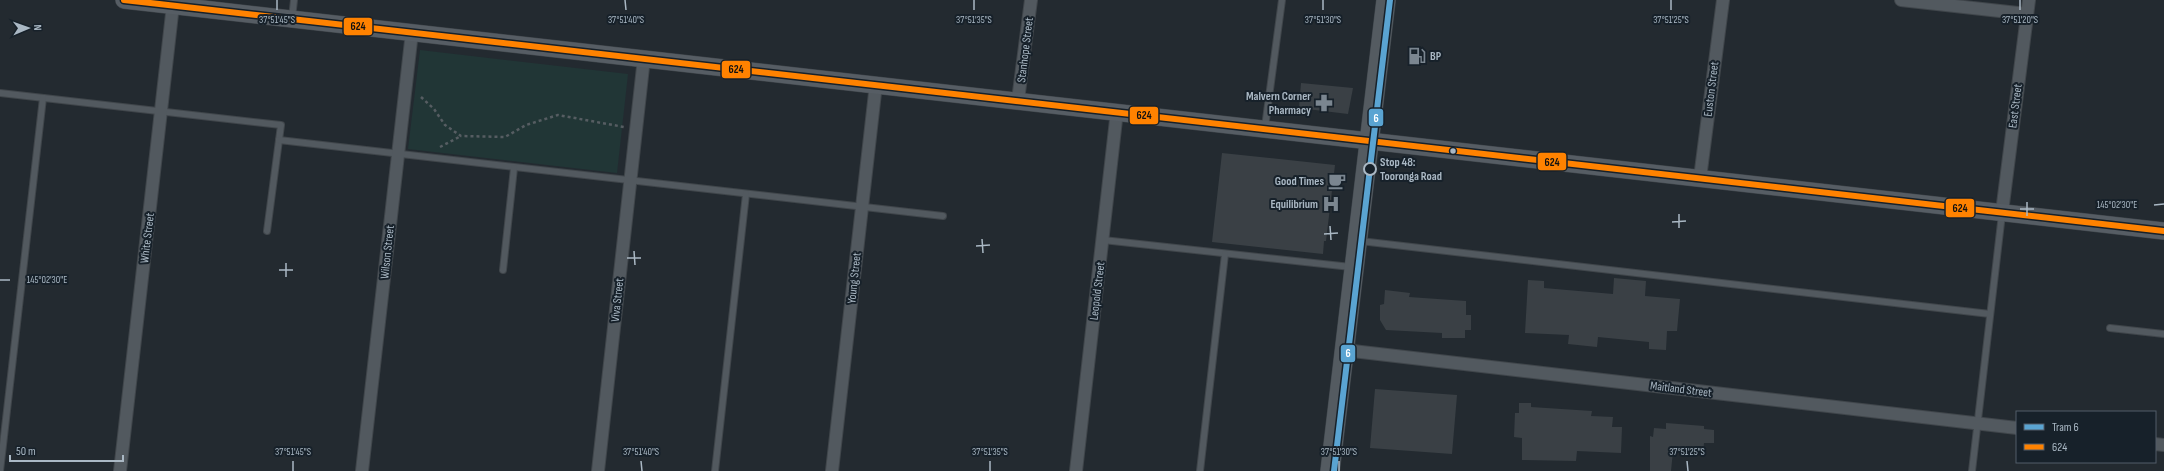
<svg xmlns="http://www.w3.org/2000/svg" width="2164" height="471" font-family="'Sofia Sans Condensed',sans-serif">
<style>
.green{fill:#213636}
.building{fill:#3a4045}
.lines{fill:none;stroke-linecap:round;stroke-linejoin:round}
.lane-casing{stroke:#40464b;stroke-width:8}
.street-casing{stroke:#40464b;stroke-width:14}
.secondary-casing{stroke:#40464b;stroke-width:18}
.primary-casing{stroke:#40474d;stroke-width:20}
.path{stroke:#565d62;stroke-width:2.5;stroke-dasharray:3 3;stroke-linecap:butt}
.lane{stroke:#52595f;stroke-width:6}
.street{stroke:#52595f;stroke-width:12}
.secondary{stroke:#565d64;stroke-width:17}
.primary{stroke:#545b61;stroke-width:19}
.bus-1-casing{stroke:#17212a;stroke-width:9}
.bus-1{stroke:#ff8200;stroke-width:6}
.tram-1-casing{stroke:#17212a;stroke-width:9}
.tram-1{stroke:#5aa4d2;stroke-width:6}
.ticks{fill:none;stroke:#aab8c4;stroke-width:1.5}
.bus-dot{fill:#aab8c4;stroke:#17212a;stroke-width:1.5}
.stop-dot{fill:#17212a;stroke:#aab8c4;stroke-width:2}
.labels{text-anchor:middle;stroke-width:4;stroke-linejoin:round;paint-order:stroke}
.street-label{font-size:12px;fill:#aab8c4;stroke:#17212a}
.poi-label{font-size:12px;font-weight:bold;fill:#aab8c4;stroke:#17212a;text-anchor:end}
.stop-label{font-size:12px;font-weight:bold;fill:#aab8c4;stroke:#17212a;text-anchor:start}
.ticks-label{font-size:10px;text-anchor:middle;fill:#aab8c4;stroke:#17212a;stroke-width:4;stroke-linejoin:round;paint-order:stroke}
.line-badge{stroke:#17212a;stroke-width:1.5}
.badge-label{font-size:11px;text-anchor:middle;font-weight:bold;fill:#fff}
.pale-badge-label{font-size:11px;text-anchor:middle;font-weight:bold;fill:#111}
</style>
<rect width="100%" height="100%" fill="#232a30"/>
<polygon class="green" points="420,50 628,74 617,173 408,149"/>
<g class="building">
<polygon points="1301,83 1353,88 1348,114 1299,108"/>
<polygon points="1222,153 1335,165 1326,241 1324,241 1323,254 1212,242"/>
<polygon points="1614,278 1646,281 1645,296 1680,299 1677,331 1667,331 1666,350 1649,349 1649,342 1598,337 1597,347 1568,344 1569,335 1525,333 1528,280 1544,281 1544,288 1613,294"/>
<polygon points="1385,290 1410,293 1409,297 1466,301 1466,315 1471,315 1471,330 1465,330 1465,338 1442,338 1442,333 1386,330 1380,320 1380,305 1384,304"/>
<polygon points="1375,389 1457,395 1452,454 1370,448"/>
<polygon points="1519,403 1531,403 1531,407 1592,411 1591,416 1613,417 1612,427 1622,427 1621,453 1577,451 1576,461 1522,460 1522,438 1514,437 1515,413 1519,413"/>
<polygon points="1666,423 1704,426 1704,429 1714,430 1714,443 1704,443 1703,453 1673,451 1671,471 1650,471 1650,436 1653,437 1654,428 1666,429"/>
</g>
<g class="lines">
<g class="lane-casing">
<g id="lane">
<polyline points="292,18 294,0"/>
<polyline points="0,93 281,125 267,231"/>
<polyline points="1265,127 1282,0"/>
<polyline points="279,140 943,216"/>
<polyline points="1103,240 1351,267"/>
<polyline points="1360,241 1990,314"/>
<polyline points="503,270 514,168"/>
<polyline points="2110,328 2164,334"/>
<polyline points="0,471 43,98"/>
<polyline points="715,471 746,194"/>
<polyline points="1200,471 1225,254"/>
<polyline points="1972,471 2002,214"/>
</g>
</g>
<g class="street-casing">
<g id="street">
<polyline points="1901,0 2027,14"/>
<polyline points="1018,100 1031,0"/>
<polyline points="1700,178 1723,0"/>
<polyline points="2002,212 2029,0"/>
<polyline points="1344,350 2017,428"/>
<polyline points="2155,444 2164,445"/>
<polyline points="120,471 173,5"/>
<polyline points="362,471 412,32"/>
<polyline points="598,471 644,58"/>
<polyline points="832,471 876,84"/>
<polyline points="1076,471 1117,111"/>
</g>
</g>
<g class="secondary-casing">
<polyline id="secondary" points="124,0 2164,231"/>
</g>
<g class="primary-casing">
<polyline id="primary" points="1330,471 1386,0"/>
</g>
<g class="path">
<polyline points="421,97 434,109 445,125 461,136 505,137 526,125 558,115 624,127"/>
<polyline points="440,147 461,136"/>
</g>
<use href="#lane" class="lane"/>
<use href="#street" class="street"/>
<use href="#secondary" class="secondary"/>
<use href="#primary" class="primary"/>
<g class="bus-1-casing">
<polyline id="bus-1" points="124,0 2164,231"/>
</g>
<use href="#bus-1" class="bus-1"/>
<g class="tram-1-casing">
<polyline id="tram-1" points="1334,471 1390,0"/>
</g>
<use href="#tram-1" class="tram-1"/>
</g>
<path class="ticks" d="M277,0V10M625,0L626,10M974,0V10M1323,0V10M1671,0V10M2020,0V10M2027,202V216M2154,205L2164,204M2020,209H2034M1679,214V228M1672,222L1686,221M1330,226L1331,240M1324,234L1338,233M982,239L983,253M976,246L990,245M634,251L635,265M627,258H641M286,263V277M279,270H293M0,280H10M293,461V471M641,461L642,471M990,461V471M1339,461V471M1687,461L1688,471"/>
<defs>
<g id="fuel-bare" transform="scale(1.38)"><path d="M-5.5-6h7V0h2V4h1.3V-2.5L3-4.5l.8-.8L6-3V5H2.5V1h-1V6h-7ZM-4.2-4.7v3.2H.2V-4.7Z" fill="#7b8690" stroke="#17212a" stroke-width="2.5" paint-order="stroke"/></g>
<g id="pharmacy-bare" transform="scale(1.38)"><path d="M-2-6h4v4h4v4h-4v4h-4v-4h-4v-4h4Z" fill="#7b8690" stroke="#17212a" stroke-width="2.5" paint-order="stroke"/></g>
<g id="cafe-bare" transform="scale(1.38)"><path d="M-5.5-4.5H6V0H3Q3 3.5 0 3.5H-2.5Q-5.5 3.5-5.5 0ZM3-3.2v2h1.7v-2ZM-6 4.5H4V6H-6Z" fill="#7b8690" stroke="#17212a" stroke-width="2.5" paint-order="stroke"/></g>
<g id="hospital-bare" transform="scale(1.38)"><path d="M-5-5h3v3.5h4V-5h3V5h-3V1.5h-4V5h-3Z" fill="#7b8690" stroke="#17212a" stroke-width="2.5" paint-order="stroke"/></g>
</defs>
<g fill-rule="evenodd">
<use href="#fuel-bare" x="1417" y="56"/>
<use href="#pharmacy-bare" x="1324" y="103"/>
<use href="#cafe-bare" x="1337" y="181"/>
<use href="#hospital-bare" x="1331" y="204"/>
</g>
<circle class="bus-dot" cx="1453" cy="151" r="3.5"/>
<circle class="stop-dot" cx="1370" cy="169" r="6"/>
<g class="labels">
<g class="street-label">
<text transform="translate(1025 50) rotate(-83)" y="4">Stanhope Street</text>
<text transform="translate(1711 89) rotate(-83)" y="4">Euston Street</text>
<text transform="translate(2015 106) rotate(-83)" y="4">East Street</text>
<text transform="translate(147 238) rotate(-83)" y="4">White Street</text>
<text transform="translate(387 252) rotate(-84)" y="4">Wilson Street</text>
<text transform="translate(854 278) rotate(-84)" y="4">Young Street</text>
<text transform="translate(1097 291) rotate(-83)" y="4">Leopold Street</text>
<text transform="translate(617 300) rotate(-84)" y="4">Viva Street</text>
<text transform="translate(1681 389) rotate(7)" y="4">Maitland Street</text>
</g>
<g class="poi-label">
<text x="1430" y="60" text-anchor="start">BP</text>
<text x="1311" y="100">Malvern Corner<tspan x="1311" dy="14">Pharmacy</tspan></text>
<text x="1324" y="185">Good Times</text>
<text x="1318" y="208">Equilibrium</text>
</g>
<g class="stop-label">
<text x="1380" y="166">Stop 48:<tspan x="1380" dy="14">Tooronga Road</tspan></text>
</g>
</g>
<g class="ticks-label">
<text x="277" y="23">37°51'45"S</text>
<text x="626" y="23">37°51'40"S</text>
<text x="974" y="23">37°51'35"S</text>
<text x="1323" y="23">37°51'30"S</text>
<text x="1671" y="23">37°51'25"S</text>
<text x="2020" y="23">37°51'20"S</text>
<text x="2117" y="208">145°02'30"E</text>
<text x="47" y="283">145°02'30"E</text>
<text x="293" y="455">37°51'45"S</text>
<text x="641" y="455">37°51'40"S</text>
<text x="990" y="455">37°51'35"S</text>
<text x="1339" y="455">37°51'30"S</text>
<text x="1687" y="455">37°51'25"S</text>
</g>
<g class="line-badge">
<rect x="343" y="17" width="30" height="19" rx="4" fill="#ff8200"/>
<rect x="721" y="60" width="30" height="19" rx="4" fill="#ff8200"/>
<rect x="1129" y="106" width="30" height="19" rx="4" fill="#ff8200"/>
<rect x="1368" y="108" width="16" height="19" rx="4" fill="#5aa4d2"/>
<rect x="1537" y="152" width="30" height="19" rx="4" fill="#ff8200"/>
<rect x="1945" y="198" width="30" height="20" rx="4" fill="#ff8200"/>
<rect x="1340" y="344" width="16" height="19" rx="4" fill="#5aa4d2"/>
</g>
<g class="badge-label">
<text x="1376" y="122">6</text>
<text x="1348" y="357">6</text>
</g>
<g class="pale-badge-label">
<text x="358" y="30">624</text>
<text x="736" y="73">624</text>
<text x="1144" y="119">624</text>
<text x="1552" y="166">624</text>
<text x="1960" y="212">624</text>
</g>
<rect x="2016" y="411" width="140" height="52" fill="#17212a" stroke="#525d68"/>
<rect x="2024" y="424" width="20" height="6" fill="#5aa4d2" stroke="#525d68"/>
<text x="2052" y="431" font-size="12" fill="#aab8c4">Tram 6</text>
<rect x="2024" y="444" width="20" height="6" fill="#ff8200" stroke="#525d68"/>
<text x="2052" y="451" font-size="12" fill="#aab8c4">624</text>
<g transform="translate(28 28) rotate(88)" stroke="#17212a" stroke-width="3" paint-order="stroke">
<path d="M0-3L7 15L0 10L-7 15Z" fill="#aab8c4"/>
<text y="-6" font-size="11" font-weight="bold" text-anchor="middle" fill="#aab8c4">N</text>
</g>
<path d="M10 455v6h113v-6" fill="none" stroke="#aab8c4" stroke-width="2"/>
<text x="16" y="455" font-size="12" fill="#aab8c4" stroke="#17212a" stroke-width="3" paint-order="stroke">50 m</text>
</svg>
